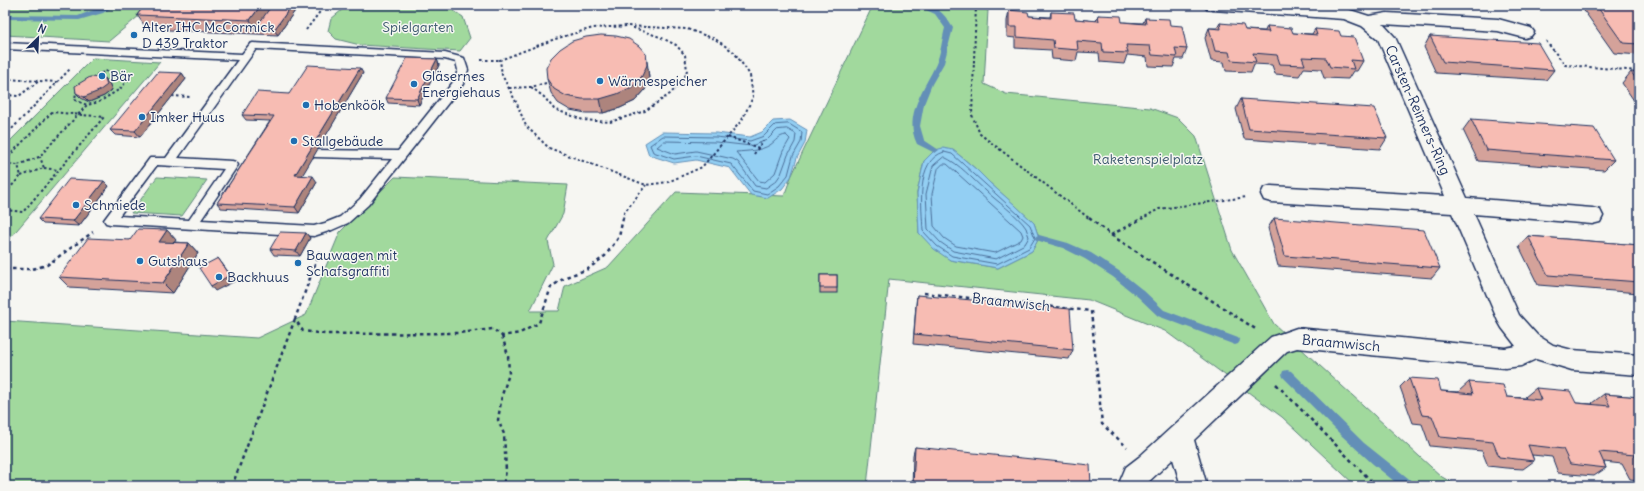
<svg xmlns="http://www.w3.org/2000/svg" width="1644" height="491" font-family="Delius,sans-serif">
<style>
.green{fill:#a1d99d;stroke:#5e847e;fill-rule:evenodd}
.water{fill:#93cff3;stroke:#638fb7}
.lines{fill:none;stroke-linecap:round;stroke-linejoin:round}
.shore{stroke:#4b6f9a;stroke-width:1}
.stream{fill:#638fb7;fill-rule:evenodd}
.lane-casing{stroke:#1b2f5e;stroke-width:3}
.street-casing{stroke:#1b2f5e;stroke-width:3}
.path-far1{stroke:#1b2f5e;stroke-width:2;stroke-dasharray:2.5 2.5;stroke-linecap:butt}
.path{stroke:#1b2f5e;stroke-width:2.5;stroke-dasharray:3.5 3.5;stroke-linecap:butt}
.lane{fill:#f6f6f2;fill-rule:evenodd}
.street{fill:#f6f6f2;fill-rule:evenodd}
.wall{fill:#d4a29a;stroke:#1b2f5e}
.shaded-wall{fill:#ad847d;stroke:#1b2f5e}
.building{fill:#f7bcb3;stroke:#1b2f5e}
.poi-dot{fill:#1f6fb2;stroke:#f6f6f2;stroke-width:1.5}
.labels{text-anchor:middle;stroke-width:3;stroke-linejoin:round;paint-order:stroke}
.poi-label{font-size:14px;fill:#1b2f5e;stroke:#f6f6f2;text-anchor:start}
.park-label{font-size:14px;fill:#3c5a6e;stroke:#f6f6f2}
.street-label{font-size:14px;fill:#1b2f5e;stroke:#f6f6f2}
</style>
<rect width="100%" height="100%" fill="#f6f6f2"/>
<filter id="ink" filterUnits="userSpaceOnUse"><feTurbulence type="fractalNoise" baseFrequency=".025" numOctaves="2"/><feDisplacementMap in="SourceGraphic" scale="8" xChannelSelector="R" yChannelSelector="G"/><feConvolveMatrix kernelMatrix="1 2 1 2 8 2 1 2 1" color-interpolation-filters="sRGB"/></filter>
<g filter="url(#ink)">
<g class="green">
<polygon points="5,5 152,5 109,41 5,35"/>
<polygon points="348,5 422,5 451,9 463,17 470,38 460,51 360,45 336,39 328,31 331,19"/>
<path d="M873,5H939L988,10L984,84L1006,94L1150,108L1178,118L1196,136L1232,250L1274,324L1442,477L1458,486H1356L1282,417L1165,331L1089,300L889,279L867,486H5V321L257,338L306,315L340,232L395,177L568,185L563,214L548,241L553,264L530,311H559L565,286L608,267L676,192L784,196L791,177ZM953,150L977,170L990,183L1034,223L1039,238L1032,251L998,268L950,260L919,233L917,193L924,161Z"/>
<polygon points="93,58 160,62 5,244 5,146"/>
<polygon points="157,177 207,180 182,216 131,213"/>
</g>
<g class="water">
<polygon points="790,120 807,130 805,143 797,158 791,177 782,189 768,198 751,195 730,168 696,160 674,163 649,155 645,143 662,132 716,133 750,137 762,132 773,121"/>
<polygon points="943,148 953,150 977,170 990,183 1015,205 1034,223 1039,238 1032,251 998,268 950,260 934,249 919,233 917,193 924,161 935,150"/>
</g>
<g class="lines">
<g class="shore">
<polygon points="789,124 802,132 801,142 793,156 788,175 779,186 767,194 753,191 731,164 696,156 674,159 653,152 650,145 663,136 716,137 750,141 764,136 775,125"/>
<polygon points="787,129 796,134 795,142 788,155 781,174 776,181 766,188 755,186 738,162 733,159 696,151 675,154 657,147 664,141 716,142 751,146 767,140 777,130"/>
<path d="M786,135L790,139L783,151L775,173L765,182L759,181L736,152C748,151 760,151 770,145C776,141 778,136 786,135Z"/>
<path d="M944,152L952,154L1030,225L1035,238L1029,248L997,264L952,256L937,246L923,231C922,208 915,160 944,152Z"/>
<path d="M944,157C960,164 972,179 985,190C996,201 1018,215 1026,228C1027,231 1028,234 1029,237L1025,244L996,259L953,251L940,242L928,229L926,194L933,166Z"/>
<polygon points="943,164 947,164 1021,231 1023,236 1021,240 995,253 956,246 944,238 934,226 932,194 938,169"/>
</g>
<g class="stream">
<polygon points="106,5 116,5 103,13 79,20 5,19 5,15 78,16"/>
<path d="M915,5C936,5 942,10 953,28L944,63L932,84L924,104L920,126L924,140L939,150L935,153L917,144C903,115 925,88 936,64C941,53 942,39 945,28L935,14Z"/>
<polygon points="1039,235 1068,243 1091,253 1119,271 1144,291 1164,310 1238,338 1240,341 1238,344 1235,345 1158,316 1138,297 1113,277 1085,259 1063,248 1036,240 1035,238 1036,236"/>
<polygon points="1287,370 1291,371 1364,443 1413,482 1414,486 1400,486 1373,464 1342,436 1283,377 1282,374 1283,371"/>
</g>
<g class="lane-casing">
<path id="lane" d="M5,43L242,54L250,44L253,43L445,53L464,58L468,70L463,84L368,205L348,223L332,230L314,236L110,224L106,223L104,220L150,158H166L238,60L5,49ZM256,49L445,59L456,62L458,70L454,81L398,151L311,150L309,153L311,156L315,157L392,159L360,199L340,217L325,223L314,226L201,220L238,165L236,162L232,161L178,158ZM157,165L224,169L189,220L119,216Z"/>
</g>
<g class="street-casing">
<polygon id="street" points="1204,5 1293,5 1347,9 1369,16 1387,13 1498,19 1531,28 1534,32 1531,36 1525,38 1498,31 1383,24 1395,37 1467,198 1592,208 1600,210 1603,216 1600,222 1592,224 1474,214 1519,315 1537,335 1553,345 1572,350 1639,355 1639,375 1572,370 1536,359 1521,366 1505,368 1297,348 1287,351 1194,440 1207,486 1181,486 1173,459 1144,486 1118,486 1126,467 1139,457 1271,337 1297,328 1505,348 1516,346 1502,328 1498,321 1452,213 1271,202 1264,200 1261,194 1264,188 1271,186 1445,196 1378,39 1362,26 1344,19 1213,10 1207,9"/>
</g>
<g class="path-far1">
<polyline points="976,5 972,115 980,134 1090,219"/>
<polygon points="628,26 687,29 715,39 734,52 750,75 753,97 742,120 702,167 668,182 646,185 549,148 526,126 517,104 502,75 500,60 555,39 593,28"/>
<polyline points="306,30 325,5"/>
<polyline points="1546,41 1565,65 1639,71"/>
<polyline points="481,60 500,60"/>
<polyline points="5,79 57,82"/>
<polyline points="93,79 98,74 108,71"/>
<polyline points="531,87 544,97 554,109 583,120 610,122 645,111 670,94 684,80 687,70 685,55 676,45 660,37 631,27"/>
<polyline points="509,88 531,87 550,82"/>
<polyline points="78,91 76,92 75,100 87,105"/>
<polyline points="5,95 19,96 39,81"/>
<polyline points="172,96 190,97"/>
<polyline points="5,136 70,69"/>
<polyline points="728,137 759,148"/>
<polyline points="754,154 763,141"/>
<polyline points="5,160 52,112 104,117 23,212 5,210"/>
<polyline points="5,164 18,165"/>
<polyline points="44,168 58,170"/>
<polyline points="21,176 44,168 40,157"/>
<polyline points="5,193 21,176 18,165 39,157 87,105 99,102 120,89 130,77 117,71"/>
<polyline points="623,219 624,213 646,185"/>
<polyline points="1141,219 1159,209 1247,197"/>
</g>
<g class="path">
<polyline points="1089,218 1111,235 1257,330"/>
<polyline points="1111,235 1143,218"/>
<polyline points="320,251 295,319 303,331 325,334 458,333 493,329 502,336 520,333 539,323 551,287 566,277 588,269 605,256 619,237 623,218"/>
<polyline points="5,269 32,269 47,265 93,232"/>
<polyline points="924,293 1091,311 1102,424 1127,447"/>
<polyline points="502,336 508,355 509,374 502,395 498,420 504,434 506,471 503,486"/>
<polyline points="1276,384 1376,486"/>
<polyline points="232,486 295,319"/>
</g>
<use href="#lane" class="lane"/>
<use href="#street" class="street"/>
</g>
<g class="wall">
<polygon points="145,5 299,5 278,35 147,29 137,15"/>
<polygon points="1580,5 1635,5 1639,10 1639,55 1614,53"/>
<polygon points="1009,10 1029,16 1050,17 1051,12 1075,19 1096,21 1098,15 1122,22 1143,23 1145,18 1170,25 1187,49 1183,59 1176,59 1173,67 1148,66 1147,57 1127,55 1124,64 1100,62 1099,53 1078,52 1076,61 1052,59 1051,50 1015,48 1015,38 1007,37 1007,21"/>
<polygon points="1220,23 1245,30 1265,31 1267,26 1293,33 1312,34 1315,29 1341,36 1363,61 1357,71 1353,71 1348,79 1324,78 1321,69 1304,68 1299,76 1275,74 1272,65 1254,64 1251,72 1226,71 1224,62 1211,61 1205,38 1209,28 1217,28"/>
<polygon points="1430,36 1554,70 1546,80 1436,73 1424,47"/>
<polygon points="437,59 439,65 419,105 388,103 386,98"/>
<polygon points="648,68 649,79 645,90 635,101 620,108 603,113 586,113 570,110 558,103 551,93 547,79"/>
<polygon points="1631,72 1639,73 1639,108 1622,83"/>
<polygon points="182,73 186,79 140,137 115,135 110,130"/>
<polygon points="363,73 302,175 317,182 299,213 221,208 217,203 270,121 246,120 242,115 289,94"/>
<polygon points="109,83 112,90 104,96 89,102 81,98 76,93"/>
<polygon points="1241,99 1387,138 1380,149 1244,139 1236,109"/>
<polygon points="1471,119 1614,160 1604,170 1478,161 1463,130"/>
<polygon points="109,186 79,226 43,224 38,219"/>
<polygon points="1274,218 1440,268 1432,278 1278,266 1268,228"/>
<polygon points="167,230 176,240 174,242 189,243 198,253 173,293 69,287 59,277 130,240"/>
<polygon points="306,233 310,238 300,256 274,255 270,249"/>
<polygon points="1528,236 1639,245 1639,293 1538,285 1519,246"/>
<rect x="820" y="275" width="17" height="18"/>
<polygon points="917,295 1073,350 1069,359 913,344 916,304"/>
<polygon points="1409,378 1441,391 1459,392 1459,391 1469,382 1507,397 1526,398 1525,397 1536,388 1576,403 1593,404 1592,403 1604,394 1639,397 1639,480 1630,479 1622,464 1604,462 1606,468 1594,476 1558,473 1552,457 1532,455 1534,461 1523,469 1506,468 1488,466 1482,451 1430,446 1422,424 1413,423 1400,387"/>
<polygon points="915,447 1091,486 912,486 913,455"/>
</g>
<g class="shaded-wall">
<polygon points="261,5 279,5 255,29 250,20"/>
<polygon points="292,5 299,5 278,35 274,30"/>
<polygon points="646,54 648,68 649,79 645,90 635,101 620,108 603,113 600,99"/>
<polygon points="437,59 439,65 419,105 417,99"/>
<polygon points="360,68 363,73 299,181 295,175"/>
<polygon points="182,73 186,79 140,137 135,131"/>
<polygon points="105,78 109,83 112,90 104,96 89,102 84,97"/>
<polygon points="313,176 317,182 299,213 295,207"/>
<polygon points="104,181 109,186 79,226 73,221"/>
<polygon points="167,230 176,240 168,252 159,242"/>
<polygon points="306,233 310,238 300,256 296,251"/>
<polygon points="189,243 198,253 173,293 163,283"/>
<polygon points="218,258 235,281 215,291 211,286"/>
</g>
<g class="building">
<polygon points="145,5 261,5 250,20 137,15"/>
<polygon points="272,5 292,5 274,30 255,29"/>
<polygon points="1596,5 1635,5 1639,10 1639,44 1623,43"/>
<polygon points="1009,10 1028,12 1029,16 1051,18 1051,12 1074,13 1075,19 1099,21 1098,15 1121,16 1122,22 1146,24 1145,18 1169,19 1170,25 1182,26 1187,49 1175,48 1177,57 1152,55 1150,46 1126,45 1128,53 1103,52 1102,43 1077,41 1078,50 1054,48 1053,40 1017,37 1017,27 1009,27"/>
<polygon points="1220,23 1243,25 1245,30 1269,32 1267,26 1291,28 1293,33 1317,35 1315,29 1339,31 1341,36 1354,37 1363,61 1351,60 1354,69 1330,67 1326,58 1302,57 1305,65 1280,64 1277,55 1253,53 1256,62 1231,60 1229,52 1215,51 1209,28 1221,29"/>
<polygon points="601,35 616,36 629,39 639,46 646,54 647,65 642,76 632,87 617,94 600,99 582,99 566,96 554,89 547,79 546,68 551,58 560,49 572,41 586,37"/>
<polygon points="1430,36 1538,43 1554,70 1443,62"/>
<polygon points="407,58 437,59 417,99 386,98"/>
<polygon points="308,65 360,68 295,175 313,176 295,207 217,203 274,116 242,115 257,92 289,94"/>
<polygon points="158,72 182,73 135,131 110,130"/>
<polygon points="1631,72 1639,73 1639,83"/>
<polygon points="90,77 105,78 107,85 99,91 84,97 76,93 75,86"/>
<polygon points="1241,99 1374,108 1387,138 1249,129"/>
<polygon points="1471,119 1594,128 1614,160 1486,150"/>
<polygon points="69,179 104,181 73,221 38,219"/>
<polygon points="1274,218 1424,230 1440,268 1285,256"/>
<polygon points="138,229 167,230 159,242 189,243 163,283 59,277 88,238 130,240"/>
<polygon points="280,232 306,233 296,251 270,249"/>
<polygon points="1528,236 1639,245 1639,282 1548,275"/>
<polygon points="218,258 230,275 211,286 199,268"/>
<rect x="820" y="275" width="17" height="13"/>
<polygon points="917,295 1070,309 1073,350 914,334"/>
<polygon points="1409,378 1438,380 1441,391 1473,394 1469,382 1503,385 1507,397 1541,400 1536,388 1570,391 1576,403 1610,406 1604,394 1639,397 1639,463 1635,455 1599,452 1606,468 1570,464 1563,449 1528,445 1534,461 1499,457 1493,442 1440,437 1432,416 1422,415"/>
<polygon points="915,447 1090,465 1091,486 913,486"/>
</g>
</g>
<g class="poi-dot">
<circle cx="134" cy="35" r="4"/>
<circle cx="102" cy="76" r="4"/>
<circle cx="600" cy="81" r="4"/>
<circle cx="414" cy="84" r="4"/>
<circle cx="306" cy="105" r="4"/>
<circle cx="142" cy="117" r="4"/>
<circle cx="294" cy="141" r="4"/>
<circle cx="76" cy="205" r="4"/>
<circle cx="140" cy="261" r="4"/>
<circle cx="298" cy="263" r="4"/>
<circle cx="219" cy="277" r="4"/>
</g>
<g class="labels">
<g class="poi-label">
<text x="142" y="32">Alter IHC McCormick<tspan x="142" dy="16">D 439 Traktor</tspan></text>
<text x="110" y="81">Bär</text>
<text x="422" y="81">Gläsernes<tspan x="422" dy="16">Energiehaus</tspan></text>
<text x="608" y="86">Wärmespeicher</text>
<text x="314" y="110">Hobenköök</text>
<text x="150" y="122">Imker Huus</text>
<text x="302" y="146">Stallgebäude</text>
<text x="84" y="210">Schmiede</text>
<text x="306" y="260">Bauwagen mit<tspan x="306" dy="16">Schafsgraffiti</tspan></text>
<text x="148" y="266">Gutshaus</text>
<text x="227" y="282">Backhuus</text>
</g>
<g class="park-label">
<text x="418" y="32">Spielgarten</text>
<text x="1148" y="164">Raketenspielplatz</text>
</g>
<g class="street-label">
<text transform="translate(1418 110) rotate(66)" y="5">Carsten-Reimers-Ring</text>
<text transform="translate(1011 302) rotate(6)" y="5">Braamwisch</text>
<text transform="translate(1341 343) rotate(5)" y="5">Braamwisch</text>
</g>
</g>
<rect width="1644" height="491" fill="none" stroke="#f6f6f2" stroke-width="20"/>
<rect x="10" y="10" width="1624" height="471" fill="none" stroke="#1b2f5e" stroke-width="1.5" filter="url(#ink)"/>
<g transform="translate(38 38) rotate(24)" stroke="#f6f6f2" stroke-width="3" paint-order="stroke">
<path d="M0-3L7 15L0 10L-7 15Z" fill="#1b2f5e"/>
<text y="-6" font-size="11" font-weight="bold" text-anchor="middle" fill="#1b2f5e">N</text>
</g>
</svg>
